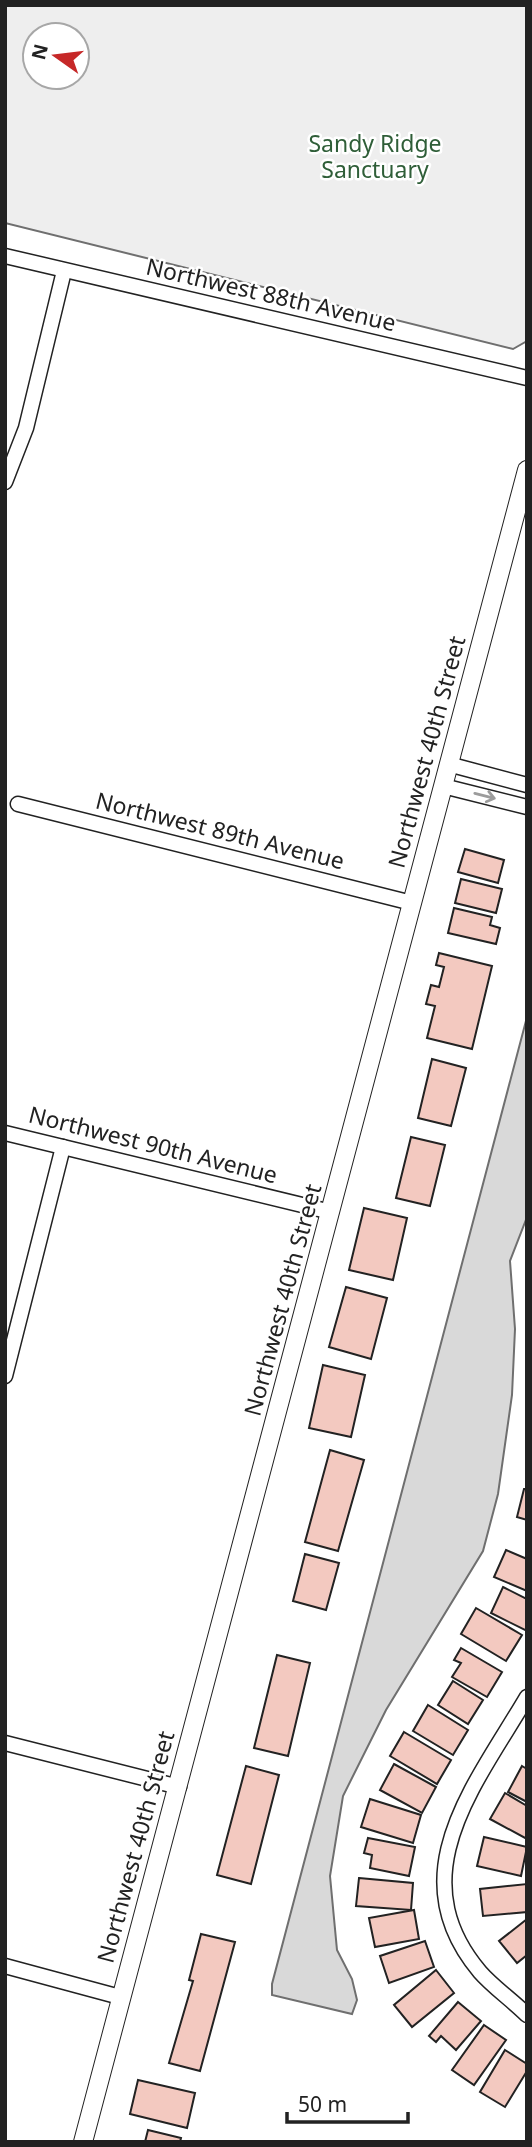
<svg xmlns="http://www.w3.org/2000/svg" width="532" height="2147" font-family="'Noto Sans',sans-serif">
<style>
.green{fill:#eee;stroke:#6f6f6f;stroke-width:2;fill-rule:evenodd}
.water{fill:#d9d9d9;stroke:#6f6f6f;stroke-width:2}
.building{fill:#f3c9c0;stroke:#222;stroke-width:2}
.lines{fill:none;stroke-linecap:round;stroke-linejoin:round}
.minor-casing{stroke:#222;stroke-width:17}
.tertiary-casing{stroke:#222;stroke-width:20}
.minor{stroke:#fff;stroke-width:14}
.tertiary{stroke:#fff;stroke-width:18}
.oneway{stroke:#9c9c9c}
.labels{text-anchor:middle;stroke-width:5;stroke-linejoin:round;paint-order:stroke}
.park-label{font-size:23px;fill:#2f5e38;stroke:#fff}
.street-label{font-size:23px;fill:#222;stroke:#fff}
</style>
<rect width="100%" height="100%" fill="#fff"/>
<path class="green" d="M5,5H527V341L513,349L5,223ZM35,35H77V77H35Z"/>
<polygon class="water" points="527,1017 527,1217 510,1261 515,1329 512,1395 498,1494 483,1551 386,1710 343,1796 330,1876 337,1950 352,1979 357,2000 352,2014 272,1995 272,1984"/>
<g class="building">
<polygon points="465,849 504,860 498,883 458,872"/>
<polygon points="461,879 502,889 496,913 455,903"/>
<polygon points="454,908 492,917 490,925 500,928 496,944 448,933"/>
<polygon points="439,953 492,966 472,1049 427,1038 435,1006 426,1004 431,985 439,987 444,967 436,965"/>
<polygon points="432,1059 466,1068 451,1126 418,1118"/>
<polygon points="411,1137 445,1145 430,1206 396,1198"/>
<polygon points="364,1208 407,1218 393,1280 349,1270"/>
<polygon points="346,1287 387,1298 371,1359 329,1347"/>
<polygon points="323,1365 365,1375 351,1437 309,1428"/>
<polygon points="330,1450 364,1460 338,1551 305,1542"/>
<polygon points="524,1489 527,1489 527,1520 517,1517"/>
<polygon points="506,1550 527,1559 527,1591 494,1577"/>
<polygon points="305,1554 339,1563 326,1610 293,1601"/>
<polygon points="503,1587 527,1599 527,1631 491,1613"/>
<polygon points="476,1608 522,1635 506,1661 461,1634"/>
<polygon points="461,1648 502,1672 487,1697 452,1677 461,1663 454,1660"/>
<polygon points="277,1655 310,1663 288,1756 254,1748"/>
<polygon points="453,1681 483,1700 468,1724 438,1705"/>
<polygon points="428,1705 468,1730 453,1755 413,1731"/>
<polygon points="404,1732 451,1760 437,1784 390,1756"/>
<polygon points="394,1764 436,1787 422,1813 380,1790"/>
<polygon points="246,1766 279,1775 251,1884 217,1875"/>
<polygon points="522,1766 527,1769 527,1802 508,1792"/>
<polygon points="505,1793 527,1806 527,1839 490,1819"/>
<polygon points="370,1799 421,1815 413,1843 361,1827"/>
<polygon points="484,1837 527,1847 521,1876 477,1866"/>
<polygon points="368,1838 415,1847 409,1876 370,1868 372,1855 364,1853"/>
<polygon points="359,1878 413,1883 411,1910 356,1906"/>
<polygon points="527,1884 527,1912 483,1916 480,1889"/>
<polygon points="414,1910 419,1939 375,1947 369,1918"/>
<polygon points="527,1919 527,1955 517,1963 499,1941"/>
<polygon points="201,1934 235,1942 200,2071 169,2063 193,1981 189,1980"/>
<polygon points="425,1941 434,1967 389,1983 380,1956"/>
<polygon points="436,1970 454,1993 412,2027 394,2005"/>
<polygon points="458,2002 481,2021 456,2050 441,2036 436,2042 429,2036"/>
<polygon points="484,2025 506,2040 474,2085 452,2070"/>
<polygon points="505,2050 527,2064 527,2071 505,2107 480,2092"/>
<polygon points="138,2080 195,2093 187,2128 130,2114"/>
<polygon points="148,2130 181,2138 180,2142 145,2142"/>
</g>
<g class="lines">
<g class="minor-casing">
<g id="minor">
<polyline points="5,256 527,378"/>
<polyline points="5,482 26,428 64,271"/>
<polyline points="448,764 527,785"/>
<polyline points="443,786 527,807"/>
<polyline points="18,804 412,903"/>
<polyline points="5,1133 331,1212"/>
<polyline points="5,1376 63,1147"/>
<path d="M527,1697C476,1784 398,1875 480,1972C493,1987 512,2000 527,2015"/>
<polyline points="5,1743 179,1787"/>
<polyline points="5,1966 120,1997"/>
</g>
</g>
<g class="tertiary-casing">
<polyline id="tertiary" points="83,2142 527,470"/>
</g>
<use href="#minor" class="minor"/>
<use href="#tertiary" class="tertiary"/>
</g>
<defs><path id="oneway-shaft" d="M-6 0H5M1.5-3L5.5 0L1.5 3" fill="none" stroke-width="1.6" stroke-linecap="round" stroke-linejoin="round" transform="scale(1.75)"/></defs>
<use class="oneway" href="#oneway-shaft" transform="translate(485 796) rotate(14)"/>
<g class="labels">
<g class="park-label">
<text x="375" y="152">Sandy Ridge<tspan x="375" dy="26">Sanctuary</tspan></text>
</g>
<g class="street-label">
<text transform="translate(271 295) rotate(13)" y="8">Northwest 88th Avenue</text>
<text transform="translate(427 752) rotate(-75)" y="8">Northwest 40th Street</text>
<text transform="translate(220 831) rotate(14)" y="8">Northwest 89th Avenue</text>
<text transform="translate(153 1145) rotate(14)" y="8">Northwest 90th Avenue</text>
<text transform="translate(283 1300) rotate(-75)" y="8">Northwest 40th Street</text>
<text transform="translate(136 1847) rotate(-75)" y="8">Northwest 40th Street</text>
</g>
</g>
<rect width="532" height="2147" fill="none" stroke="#222222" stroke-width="14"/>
<g transform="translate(56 56) rotate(284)"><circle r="33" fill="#ffffff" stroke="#a7a7a7" stroke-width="2"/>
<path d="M0-5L12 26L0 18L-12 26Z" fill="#c62828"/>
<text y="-10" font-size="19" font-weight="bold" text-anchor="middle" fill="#222222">N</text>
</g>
<path d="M287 2112v10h121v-10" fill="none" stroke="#222222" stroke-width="3.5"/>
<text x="298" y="2112" font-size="21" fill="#222222" stroke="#ffffff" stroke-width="5" paint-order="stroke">50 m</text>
</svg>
